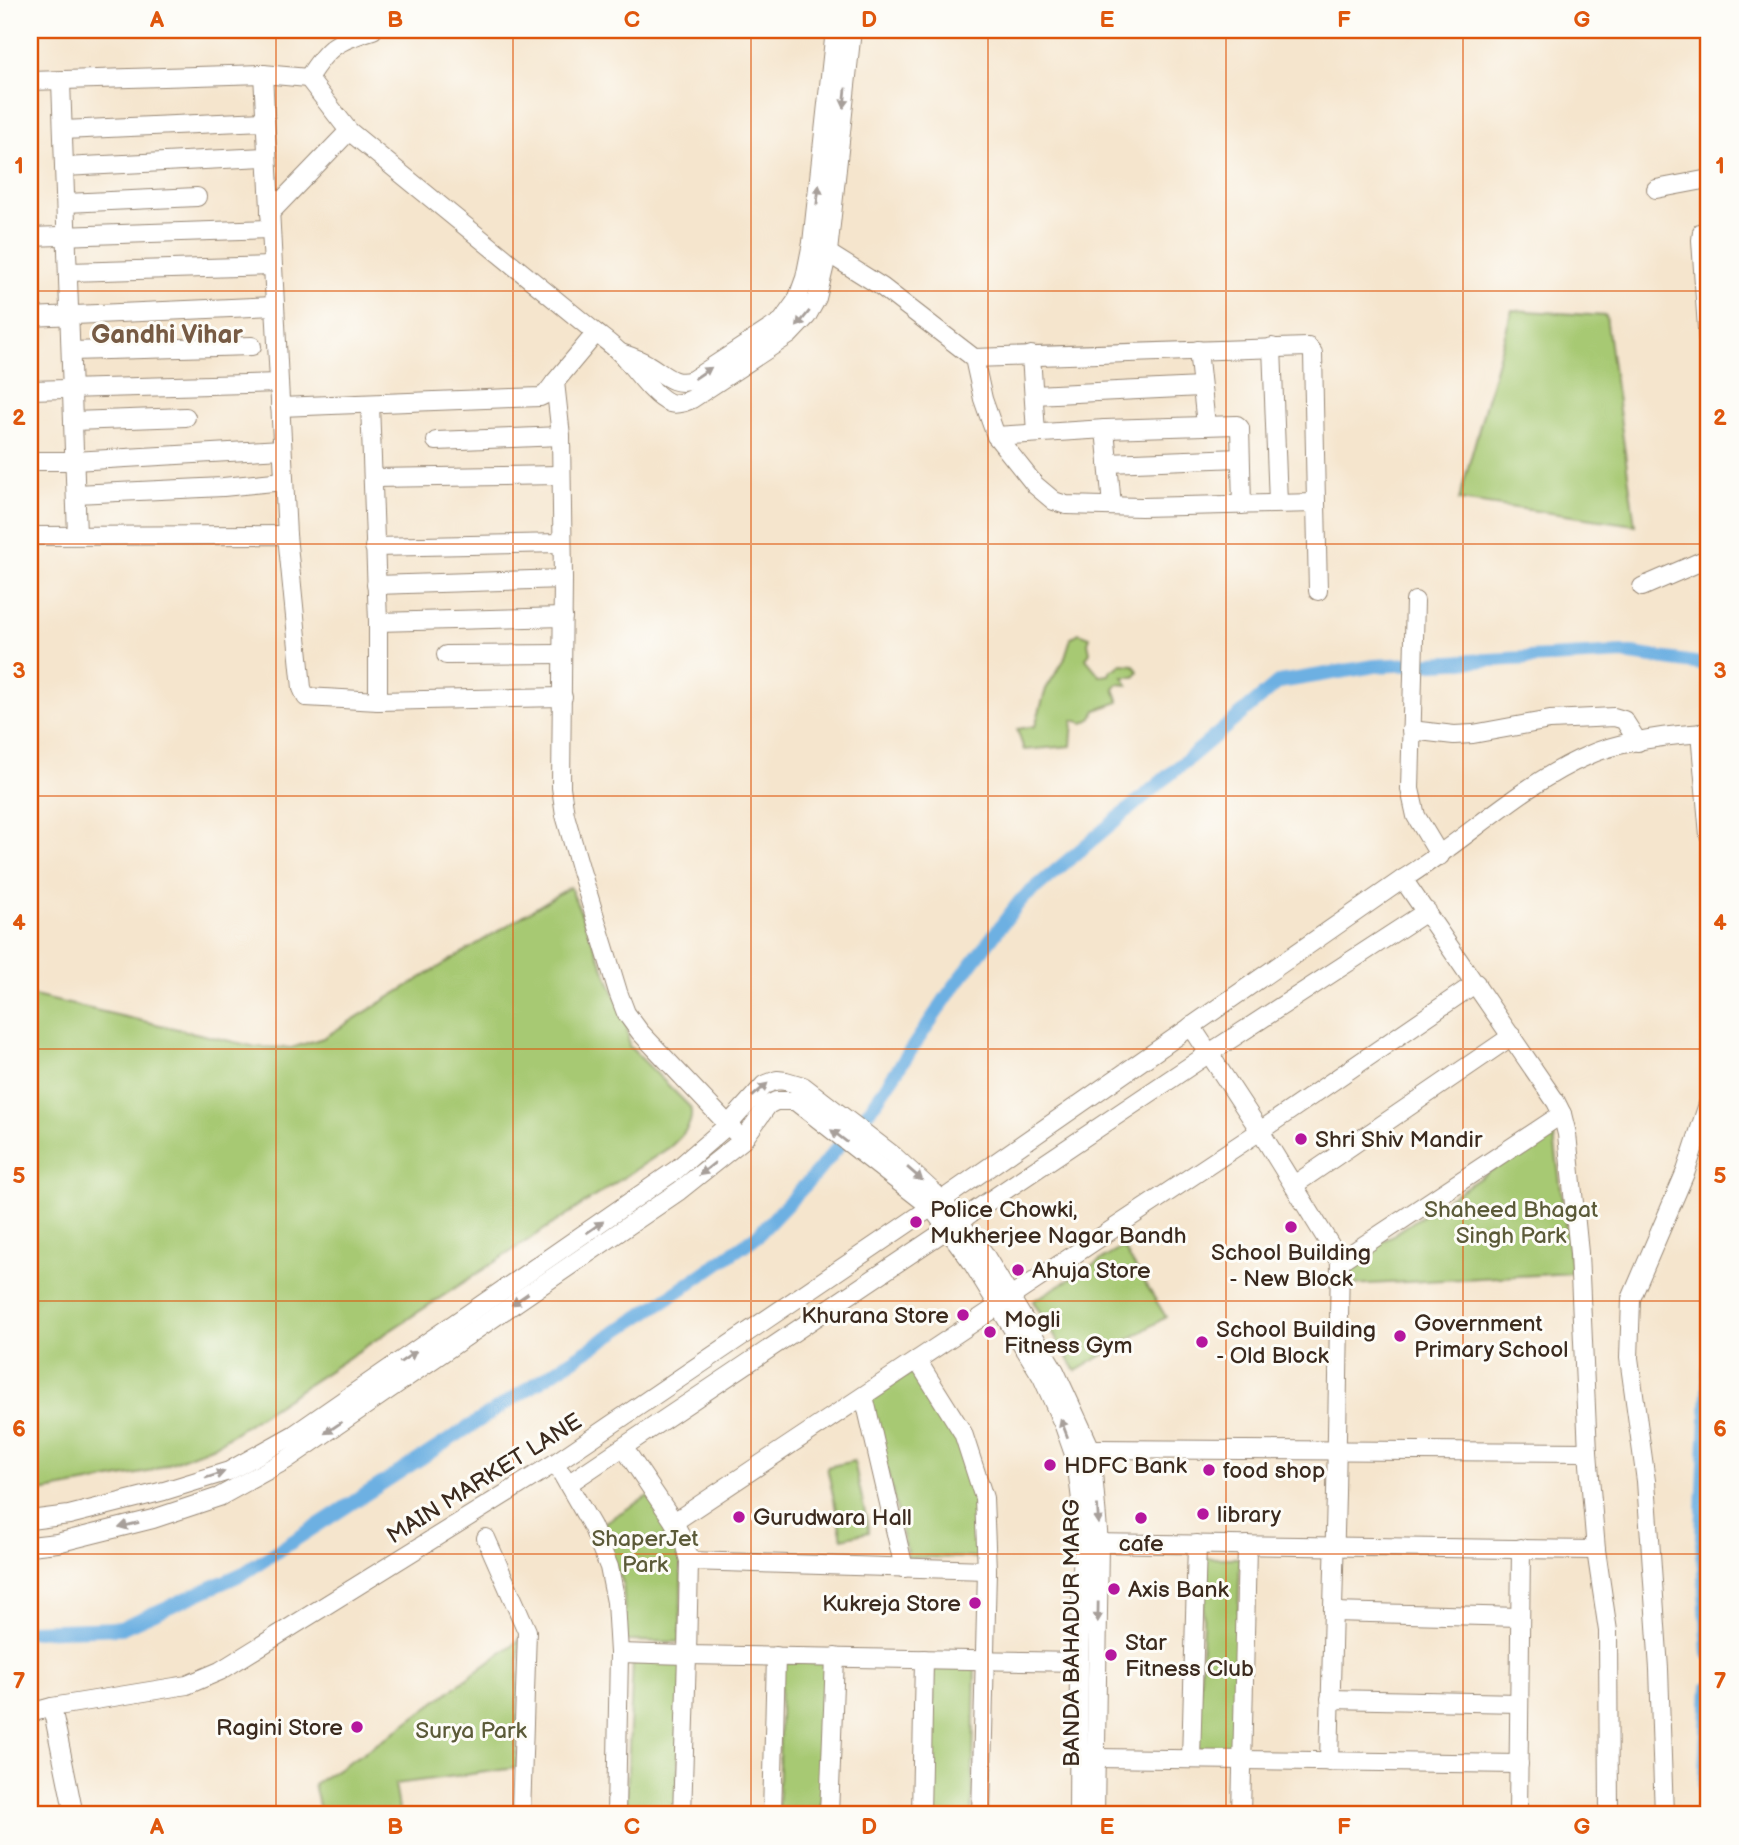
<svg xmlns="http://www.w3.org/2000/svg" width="1739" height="1845" font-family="'Balsamiq Sans',sans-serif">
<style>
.green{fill:#a7c973;stroke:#717a48;stroke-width:2}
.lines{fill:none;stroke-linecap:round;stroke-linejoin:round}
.canal{stroke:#6db0e2;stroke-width:14}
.minor-casing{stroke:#988876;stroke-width:20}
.minor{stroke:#fff;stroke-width:18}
.oneway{fill:#a79f9a}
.grid{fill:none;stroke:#df570d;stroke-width:2;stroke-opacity:0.55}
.poi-dot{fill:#b5179e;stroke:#fdfcf7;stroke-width:2.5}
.labels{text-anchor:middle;stroke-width:6;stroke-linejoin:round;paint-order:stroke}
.poi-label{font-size:23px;fill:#3b2a1e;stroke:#fdfcf7;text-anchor:start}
.park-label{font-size:23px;fill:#5b5a38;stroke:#fdfcf7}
.street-label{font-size:23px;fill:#3b2a1e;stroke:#fdfcf7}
.quarter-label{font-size:26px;font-weight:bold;fill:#775b44;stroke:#fdfcf7}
.neatline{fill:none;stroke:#df570d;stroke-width:2.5}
.grid-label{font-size:23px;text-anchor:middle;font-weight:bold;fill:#df570d}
</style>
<rect width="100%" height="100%" fill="#fdfcf7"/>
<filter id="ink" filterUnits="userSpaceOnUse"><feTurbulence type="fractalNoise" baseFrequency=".0143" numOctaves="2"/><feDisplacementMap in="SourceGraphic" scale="14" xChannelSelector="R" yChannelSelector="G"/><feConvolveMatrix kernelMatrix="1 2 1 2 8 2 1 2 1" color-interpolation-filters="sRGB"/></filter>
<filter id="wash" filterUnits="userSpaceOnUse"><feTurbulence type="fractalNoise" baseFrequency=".00686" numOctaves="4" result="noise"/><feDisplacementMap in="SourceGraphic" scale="28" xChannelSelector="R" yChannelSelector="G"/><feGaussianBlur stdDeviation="1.57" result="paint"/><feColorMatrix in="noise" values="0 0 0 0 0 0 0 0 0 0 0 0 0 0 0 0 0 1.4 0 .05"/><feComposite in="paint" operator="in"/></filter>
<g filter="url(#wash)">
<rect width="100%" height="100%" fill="#f5e5cd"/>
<g class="green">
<polygon points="1512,310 1606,316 1635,525 1459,500"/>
<polygon points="1079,633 1090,637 1088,643 1090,652 1086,659 1100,676 1109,675 1111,670 1115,669 1121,664 1134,665 1138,671 1135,677 1123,677 1128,685 1118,684 1114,689 1119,702 1096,710 1092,718 1084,723 1073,720 1071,746 1024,750 1017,729 1035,726 1046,689 1064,660 1071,638"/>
<path d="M570,887L627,1024L629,1046L690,1107C695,1124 682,1136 670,1147L214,1446L148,1472L30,1494V995L256,1047L291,1048L323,1038Z"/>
<polygon points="1553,1130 1572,1273 1351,1285 1347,1265"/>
<polygon points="1123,1247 1166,1317 1076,1371 1033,1301"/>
<polygon points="916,1369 959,1439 980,1499 981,1558 908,1557 870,1399"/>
<polygon points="854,1461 869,1532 842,1538 827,1467"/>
<polygon points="650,1495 671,1525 682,1561 680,1642 626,1641 623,1583 597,1527"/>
<polygon points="1206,1558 1240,1558 1234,1751 1197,1749"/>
<polygon points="519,1640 516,1768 395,1784 400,1815 321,1815 314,1784 386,1738"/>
<polygon points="633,1660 683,1660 676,1815 626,1815"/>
<polygon points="781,1661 826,1663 821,1815 778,1815"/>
<polygon points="933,1666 975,1666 972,1815 930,1815"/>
</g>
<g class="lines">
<g class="canal">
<polyline points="1709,1368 1702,1537 1709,1654"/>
<polyline points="30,1631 121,1628 244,1573 671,1296 757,1236 813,1177 875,1103 950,992 1020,901 1279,682 1375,666 1624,653 1709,665"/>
<polyline points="1703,1815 1709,1687"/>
</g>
</g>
</g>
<g filter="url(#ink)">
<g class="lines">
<g class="minor-casing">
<g id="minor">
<path d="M373,30C337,41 328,46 308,78L349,131L596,333L555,382L561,436L563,579L561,787L565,815L581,871L618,992L626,1013L640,1032L735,1132"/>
<polyline points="263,74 287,535"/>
<polyline points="30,81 263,74 308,78"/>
<polyline points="61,81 77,535"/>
<polyline points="63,130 264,121"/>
<polyline points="64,167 266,157"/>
<polyline points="1656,189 1709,179"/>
<polyline points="66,203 197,197"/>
<polyline points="270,213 349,131"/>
<polyline points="1709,229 1702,232 1701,240 1709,358"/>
<polyline points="30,237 270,229"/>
<polyline points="812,243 882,287 974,358 983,399 996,436 1035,485 1054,501 1066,505 1141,507 1316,503 1318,591"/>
<polyline points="69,272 272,266"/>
<polyline points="30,317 274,306"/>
<path d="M596,333C605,340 615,347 622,355C634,368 654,397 670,403C678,405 685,402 692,399L789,335L807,316L817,298L828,252L852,30"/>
<polyline points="1272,347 1278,503"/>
<polyline points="1198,350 1206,425"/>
<polyline points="71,351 252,346"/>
<path d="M621,353C630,356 639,359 647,364C663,373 673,387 692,380L782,321L797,300L805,278L812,243L835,30"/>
<polyline points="1031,355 1036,433"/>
<polyline points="974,358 1308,347 1313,353 1316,503"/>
<polyline points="30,390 278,383"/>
<polyline points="1034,395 1201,387"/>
<polyline points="370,404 378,622 378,701"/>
<polyline points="280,407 540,397 546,394 555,382"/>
<polyline points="73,421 186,417"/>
<polyline points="1105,429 1237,425 1240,428 1242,505"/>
<polyline points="996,436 1105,429 1112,506"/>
<polyline points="436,441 561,436"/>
<polyline points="30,461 74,461 282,449"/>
<polyline points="1108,463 1240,458"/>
<polyline points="373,478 561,475"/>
<polyline points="76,494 223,487 284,481"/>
<polyline points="30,536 287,535 302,688 306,697 378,701 563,697"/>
<polyline points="374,547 562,543"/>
<polyline points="376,585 563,579"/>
<polyline points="1642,587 1709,558"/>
<polyline points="1415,601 1410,789 1416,816 1440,856"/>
<polyline points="378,622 563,617"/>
<polyline points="446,655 562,654"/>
<polyline points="1411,730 1454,735 1473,734 1550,720 1614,717 1624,720 1638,742"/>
<polyline points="1700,733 1709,835"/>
<polyline points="1403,879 1556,1102 1562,1114 1567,1134 1579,1253 1588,1452 1596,1550 1608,1631 1609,1815"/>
<polyline points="1191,1026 1260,1131 1340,1261 1336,1493 1329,1762"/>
<polyline points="1294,1185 1512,1036"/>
<polyline points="1340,1261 1562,1114"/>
<polyline points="1012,1296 1260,1131 1476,983"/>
<polyline points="917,1360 963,1433 984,1498 987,1570 981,1815"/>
<polyline points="864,1396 904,1568"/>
<polyline points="624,1448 674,1522 684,1542 689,1561 687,1655 1079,1662"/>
<polyline points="1081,1456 1091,1449 1588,1452"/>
<polyline points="562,1474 592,1526 609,1567 616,1602 619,1653 616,1815"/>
<polyline points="568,1484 1208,1054 1427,911"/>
<polyline points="30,1520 69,1515 164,1491 229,1471 295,1434 676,1170 728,1125 764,1085 777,1080 786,1081 803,1086 894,1156 942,1200 983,1252 1055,1371 1091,1449 1099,1543 1095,1815"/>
<polyline points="674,1522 998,1306"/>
<polyline points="486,1538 527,1631 521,1815"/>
<polyline points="1090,1543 1596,1550"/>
<polyline points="30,1546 57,1543 153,1519 219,1497 286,1460 679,1191 743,1140 768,1105 776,1101 795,1101 931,1207 971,1261 1042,1377 1064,1426 1076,1460 1081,1500 1083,1543 1079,1662 1078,1815"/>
<polyline points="689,1561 987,1570"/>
<polyline points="1333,1612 1520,1617"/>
<polyline points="619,1653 687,1655 682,1815"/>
<polyline points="1330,1699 1519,1703"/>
<polyline points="52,1707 74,1815"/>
<path d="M30,1713L52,1707L187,1685L220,1671L555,1463L942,1200L1403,879C1466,840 1521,784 1589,755C1620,741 1675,734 1709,733"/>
<polyline points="1096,1758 1519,1764"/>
<polyline points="1191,1759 1197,1544"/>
<polyline points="772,1815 776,1656"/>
<polyline points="829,1815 835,1657"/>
<polyline points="921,1815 924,1659"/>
<polyline points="1241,1815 1247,1545"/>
<polyline points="1518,1815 1521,1548"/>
<polyline points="1664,1815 1659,1669 1646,1481 1629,1358 1631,1299 1686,1171 1709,1101"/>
</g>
</g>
<use href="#minor" class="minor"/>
</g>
<defs><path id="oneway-solid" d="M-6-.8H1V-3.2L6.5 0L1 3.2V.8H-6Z" transform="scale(1.75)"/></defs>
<g class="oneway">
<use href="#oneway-solid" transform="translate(845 98) rotate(96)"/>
<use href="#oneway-solid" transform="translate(818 195) rotate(-83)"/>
<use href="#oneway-solid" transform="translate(803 319) rotate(129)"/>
<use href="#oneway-solid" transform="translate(703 373) rotate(-34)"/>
<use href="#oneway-solid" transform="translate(760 1090) rotate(-41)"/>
<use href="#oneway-solid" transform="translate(839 1136) rotate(-143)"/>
<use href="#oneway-solid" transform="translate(707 1169) rotate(141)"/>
<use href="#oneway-solid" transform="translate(915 1174) rotate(41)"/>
<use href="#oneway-solid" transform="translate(595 1227) rotate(-35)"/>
<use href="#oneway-solid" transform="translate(520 1299) rotate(145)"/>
<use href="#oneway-solid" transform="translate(408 1357) rotate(-34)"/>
<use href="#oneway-solid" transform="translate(333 1428) rotate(146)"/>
<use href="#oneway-solid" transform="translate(1064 1428) rotate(-111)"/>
<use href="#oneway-solid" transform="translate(215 1475) rotate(-18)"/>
<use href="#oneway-solid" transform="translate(1098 1515) rotate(87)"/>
<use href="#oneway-solid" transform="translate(129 1525) rotate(166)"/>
<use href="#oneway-solid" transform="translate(1098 1612) rotate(91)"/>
</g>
</g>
<path class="grid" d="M276,30V1815M513,30V1815M751,30V1815M988,30V1815M1226,30V1815M1463,30V1815M30,291H1709M30,544H1709M30,796H1709M30,1049H1709M30,1301H1709M30,1554H1709"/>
<g class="poi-dot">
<circle cx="1301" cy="1139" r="7"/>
<circle cx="916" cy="1222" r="7"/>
<circle cx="1291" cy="1227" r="7"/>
<circle cx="1018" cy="1270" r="7"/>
<circle cx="963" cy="1315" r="7"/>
<circle cx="990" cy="1332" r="7"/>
<circle cx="1400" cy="1336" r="7"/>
<circle cx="1202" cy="1342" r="7"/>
<circle cx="1050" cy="1465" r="7"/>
<circle cx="1209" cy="1470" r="7"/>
<circle cx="1203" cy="1514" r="7"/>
<circle cx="739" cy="1517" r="7"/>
<circle cx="1141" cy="1518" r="7"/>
<circle cx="1114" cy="1589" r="7"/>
<circle cx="975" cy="1603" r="7"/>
<circle cx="1111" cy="1655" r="7"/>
<circle cx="357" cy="1727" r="7"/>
</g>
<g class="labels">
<g class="poi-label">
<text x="1315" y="1147">Shri Shiv Mandir</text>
<text x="930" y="1217">Police Chowki,<tspan x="930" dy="26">Mukherjee Nagar Bandh</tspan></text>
<text x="1291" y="1260" text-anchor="middle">School Building<tspan x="1291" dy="26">- New Block</tspan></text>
<text x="1032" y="1278">Ahuja Store</text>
<text x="949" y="1323" text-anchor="end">Khurana Store</text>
<text x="1004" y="1327">Mogli<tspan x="1004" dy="26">Fitness Gym</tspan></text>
<text x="1414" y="1331">Government<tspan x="1414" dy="26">Primary School</tspan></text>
<text x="1216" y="1337">School Building<tspan x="1216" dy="26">- Old Block</tspan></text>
<text x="1064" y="1473">HDFC Bank</text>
<text x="1223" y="1478">food shop</text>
<text x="1217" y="1522">library</text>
<text x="753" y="1525">Gurudwara Hall</text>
<text x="1141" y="1551" text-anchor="middle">cafe</text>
<text x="1128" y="1597">Axis Bank</text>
<text x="961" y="1611" text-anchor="end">Kukreja Store</text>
<text x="1125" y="1650">Star<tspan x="1125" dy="26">Fitness Club</tspan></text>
<text x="343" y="1735" text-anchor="end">Ragini Store</text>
</g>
<g class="park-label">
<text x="1511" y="1217">Shaheed Bhagat<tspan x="1511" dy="26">Singh Park</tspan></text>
<text x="645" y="1546">ShaperJet<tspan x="645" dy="26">Park</tspan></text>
<text x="471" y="1738">Surya Park</text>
</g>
<g class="street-label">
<text transform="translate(484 1478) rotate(-32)" y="8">MAIN MARKET LANE</text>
<text transform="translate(1071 1633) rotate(-90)" y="8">BANDA BAHADUR MARG</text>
</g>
<g class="quarter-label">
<text x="167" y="343">Gandhi Vihar</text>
</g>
</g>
<rect width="1739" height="1845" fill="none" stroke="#fdfcf7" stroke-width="77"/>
<rect x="38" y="38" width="1662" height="1768" class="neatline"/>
<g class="grid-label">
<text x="157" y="27">A</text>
<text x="395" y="27">B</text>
<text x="632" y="27">C</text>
<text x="869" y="27">D</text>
<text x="1107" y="27">E</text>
<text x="1344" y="27">F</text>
<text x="1582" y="27">G</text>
<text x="19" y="173">1</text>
<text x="1720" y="173">1</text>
<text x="19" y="425">2</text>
<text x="1720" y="425">2</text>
<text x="19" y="678">3</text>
<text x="1720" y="678">3</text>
<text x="19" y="930">4</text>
<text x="1720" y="930">4</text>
<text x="19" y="1183">5</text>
<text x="1720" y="1183">5</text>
<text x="19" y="1436">6</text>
<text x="1720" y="1436">6</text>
<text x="19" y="1688">7</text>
<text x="1720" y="1688">7</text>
<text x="157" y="1834">A</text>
<text x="395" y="1834">B</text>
<text x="632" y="1834">C</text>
<text x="869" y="1834">D</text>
<text x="1107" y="1834">E</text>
<text x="1344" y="1834">F</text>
<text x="1582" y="1834">G</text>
</g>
</svg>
